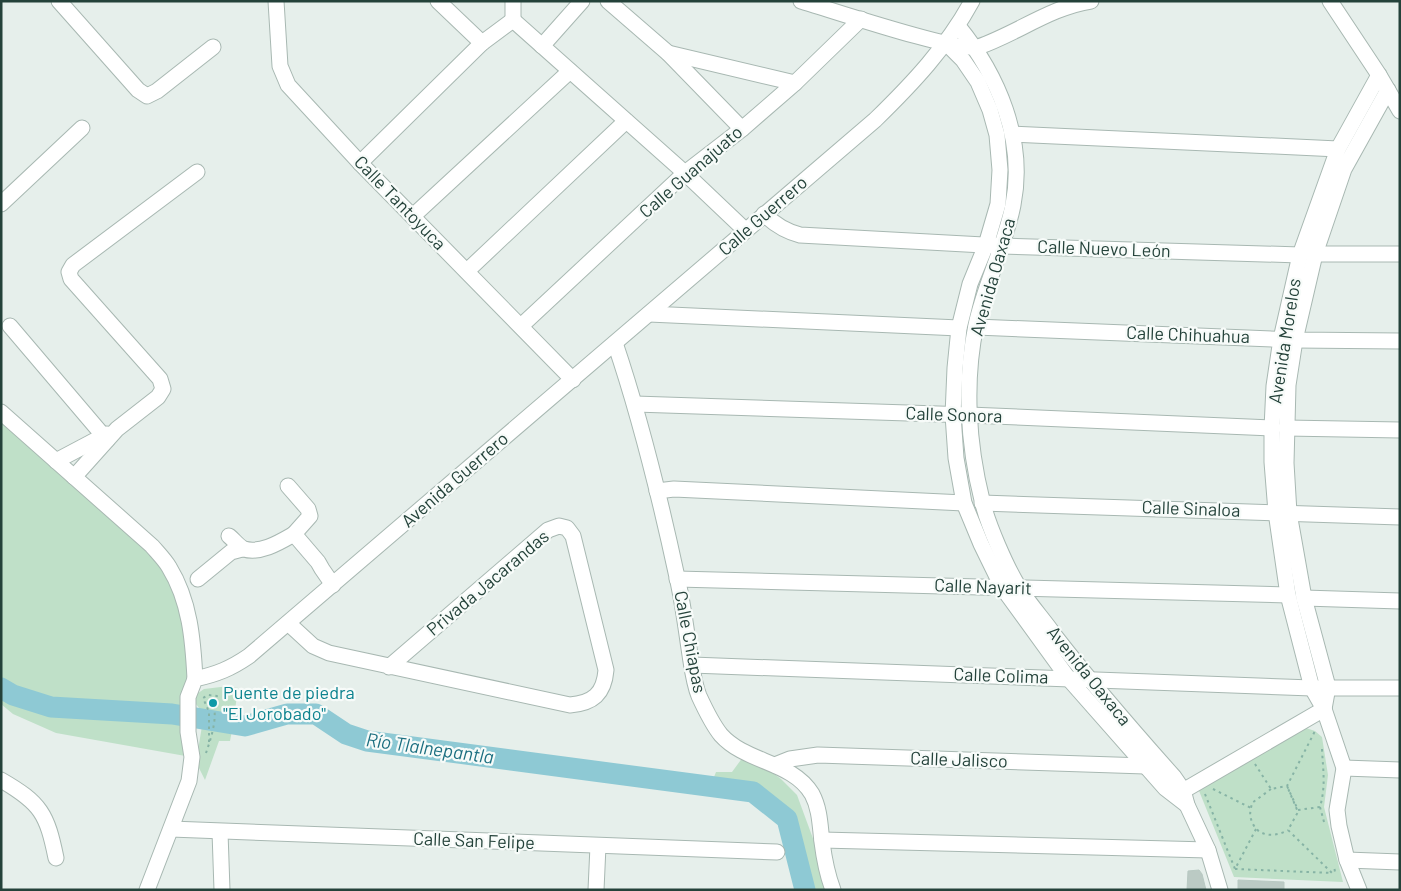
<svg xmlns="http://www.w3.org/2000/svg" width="1401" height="891" font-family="Barlow,sans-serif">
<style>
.green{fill:#bfe0c8}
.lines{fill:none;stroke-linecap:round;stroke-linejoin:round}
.river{stroke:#8ec9d4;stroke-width:21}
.building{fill:#bbcac4;stroke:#b8c9c2}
.minor-casing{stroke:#a8b8b2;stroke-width:17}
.tertiary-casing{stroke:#a8b8b2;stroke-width:17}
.path{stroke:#86b3a5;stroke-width:2;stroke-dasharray:2.5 4;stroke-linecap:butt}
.minor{stroke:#fff;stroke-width:15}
.tertiary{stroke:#fff;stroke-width:15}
.culture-dot{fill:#0f9aa8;stroke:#f7fbf9;stroke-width:2}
.labels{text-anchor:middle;stroke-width:4.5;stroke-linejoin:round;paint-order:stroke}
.street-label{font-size:18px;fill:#24423a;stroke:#f7fbf9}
.culture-label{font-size:18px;fill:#0d838f;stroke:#f7fbf9;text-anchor:start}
.water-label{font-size:19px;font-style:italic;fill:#1c6f80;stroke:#f7fbf9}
</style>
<rect width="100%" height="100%" fill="#e6efeb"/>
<g class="green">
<polygon points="1,414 66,472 163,568 187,620 191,757 56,733 13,714 1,704"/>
<polygon points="229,686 238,688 233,725 230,741 219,741 205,780 196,762 204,714 191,698 204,689"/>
<polygon points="1306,728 1315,731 1322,737 1328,775 1324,807 1343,882 1234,877 1195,781"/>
<polygon points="743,757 755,760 781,779 797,795 815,844 823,883 826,890 812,890 791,812 762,789 714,777 716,772 732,772"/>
</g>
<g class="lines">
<polyline class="river" points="1,688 13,695 51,707 172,714 245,726 287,714 316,714 346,734 367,741 753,792 787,819 805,890"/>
</g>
<g class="building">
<polygon points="1199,870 1202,874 1206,890 1187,890 1188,871"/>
<polygon points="1238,880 1284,882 1284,890 1238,890"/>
</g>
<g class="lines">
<g class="minor-casing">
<g id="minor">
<polyline points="59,1 138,90 147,96 157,91 213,47"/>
<polyline points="276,1 280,66 288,85 360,163 573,380"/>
<polyline points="438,1 482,43"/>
<polyline points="608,1 668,53 742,129"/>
<path d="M801,1C829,9 959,53 978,47C1016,34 1051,7 1091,1"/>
<polyline points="513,20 685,173 745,230"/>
<polyline points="513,20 513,1"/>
<polyline points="542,46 582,1"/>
<polyline points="668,53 795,83"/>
<polyline points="1013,134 1338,149"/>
<polyline points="360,163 482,43 513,20"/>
<polyline points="1,204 82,128"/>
<path d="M764,214C775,225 785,231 800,235L1002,246L1300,255"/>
<polyline points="413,216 570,71"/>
<polyline points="1315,254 1400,254"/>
<polyline points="467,271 626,121"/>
<polyline points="649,314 959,328"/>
<polyline points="10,326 107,440"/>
<polyline points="521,326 685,173 742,129 795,83 861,19"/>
<polyline points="976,327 1295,340 1400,341"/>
<path d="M615,343C641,420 660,498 677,577C683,603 686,629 690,655C692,668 694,684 699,696C705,709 712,724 721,735C746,763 792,761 812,794C820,809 820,826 822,842C824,858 827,874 833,890"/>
<polyline points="635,404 969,415 1272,428"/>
<path d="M1,412L152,546C158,553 165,560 169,567C190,601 193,640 195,679"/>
<polyline points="1286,428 1400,430"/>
<polyline points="56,461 107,434"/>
<polyline points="74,477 117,429 158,397 163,389 160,379 71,279 69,272 73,265 197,172"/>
<polyline points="288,486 308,509 310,516 294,534 318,562 322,569 333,585"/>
<polyline points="657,491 674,489 964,503"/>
<polyline points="982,503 1400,517"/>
<path d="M229,536C234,540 239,547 244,549C261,554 280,542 294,534"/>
<polyline points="198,579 231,552 242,549"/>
<polyline points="677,579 1288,595"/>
<polyline points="1304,598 1400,601"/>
<path d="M288,623L313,646L329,653L570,705C593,703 604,694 606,670L573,536L567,528L559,526L548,530L389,667"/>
<polyline points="692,665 1312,688 1400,688"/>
<polyline points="775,765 790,759 818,755 1145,766"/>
<polyline points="1344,768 1400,770"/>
<path d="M1,780C41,803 47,814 56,858"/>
<polyline points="171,829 777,852"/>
<polyline points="220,832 222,890"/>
<polyline points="822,840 1208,850"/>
<polyline points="1347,860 1400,862"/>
<polyline points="596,890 598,846"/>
</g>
</g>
<g class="tertiary-casing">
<g id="tertiary">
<polyline points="1330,1 1379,75 1400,111"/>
<path d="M958,26C998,75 1026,140 1013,205C1005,246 985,284 976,325C964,382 968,444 982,500C987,523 1007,569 1020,589C1030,605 1044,620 1055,636C1093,685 1133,731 1174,777L1183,790L1187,805L1208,850L1220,890"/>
<polyline points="946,43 963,60 978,82 990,110 997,135 1000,170 998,204 986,245 970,284 959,328 955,368 953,415 956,458 964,503 981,544 1002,587 1068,678 1165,788 1187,805"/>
<polyline points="1324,709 1328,687 1304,598 1289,513 1286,463 1288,385 1295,340 1315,254 1344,169 1388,90"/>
<polyline points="1176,795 1324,709"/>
<path d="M147,890L189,781L192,757L188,732V697L195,679C217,674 230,669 249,656L875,120C912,84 947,47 972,1"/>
<polyline points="1359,890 1347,860 1339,826 1337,810 1344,768 1324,709 1312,688 1288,595 1276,512 1272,462 1272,428 1274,386 1281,339 1300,255 1338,149 1379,75"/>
</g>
</g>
<g class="path">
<path d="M1322,749C1323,771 1326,785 1320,807L1298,810L1287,786L1298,812L1288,830L1332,873L1335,872L1334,866"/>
<path d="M206,753C211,738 218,718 213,703L217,696L208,695L203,698L209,712V744"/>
<polyline points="1255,764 1271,789 1287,786 1315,731"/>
<polyline points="1213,789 1251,808"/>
<path d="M1271,789L1252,803C1251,808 1249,815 1251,819C1256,837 1274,838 1288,830"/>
<polyline points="1205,794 1235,869 1256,829"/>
<polyline points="1320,807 1324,822"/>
<polyline points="1235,869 1332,873"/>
</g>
<use href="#minor" class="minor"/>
<use href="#tertiary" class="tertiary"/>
</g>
<circle class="culture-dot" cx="213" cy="703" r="5"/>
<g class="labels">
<g class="street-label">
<text transform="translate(691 172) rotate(-41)" y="6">Calle Guanajuato</text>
<text transform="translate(400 203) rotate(46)" y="6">Calle Tantoyuca</text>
<text transform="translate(763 216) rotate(-41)" y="6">Calle Guerrero</text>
<text transform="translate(1104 249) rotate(2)" y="6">Calle Nuevo León</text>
<text transform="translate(993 277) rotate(-74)" y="6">Avenida Oaxaca</text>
<text transform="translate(1188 335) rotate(2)" y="6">Calle Chihuahua</text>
<text transform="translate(1285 341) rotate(-81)" y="6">Avenida Morelos</text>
<text transform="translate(954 415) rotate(2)" y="6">Calle Sonora</text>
<text transform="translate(455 480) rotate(-41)" y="6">Avenida Guerrero</text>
<text transform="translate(1191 509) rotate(2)" y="6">Calle Sinaloa</text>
<text transform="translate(488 583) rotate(-40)" y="6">Privada Jacarandas</text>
<text transform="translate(983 587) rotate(2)" y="6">Calle Nayarit</text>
<text transform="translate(690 642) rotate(79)" y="6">Calle Chiapas</text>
<text transform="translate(1001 676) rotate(2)" y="6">Calle Colima</text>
<text transform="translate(1089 676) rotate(51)" y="6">Avenida Oaxaca</text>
<text transform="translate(959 760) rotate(2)" y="6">Calle Jalisco</text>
<text transform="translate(474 841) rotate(2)" y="6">Calle San Felipe</text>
</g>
<g class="culture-label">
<text x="223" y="699">Puente de piedra<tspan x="223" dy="21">"El Jorobado"</tspan></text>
</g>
<g class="water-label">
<text transform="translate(430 748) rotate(8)" y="7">Río Tlalnepantla</text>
</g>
</g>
<rect width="1401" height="891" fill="none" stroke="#24423a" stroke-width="5"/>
</svg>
